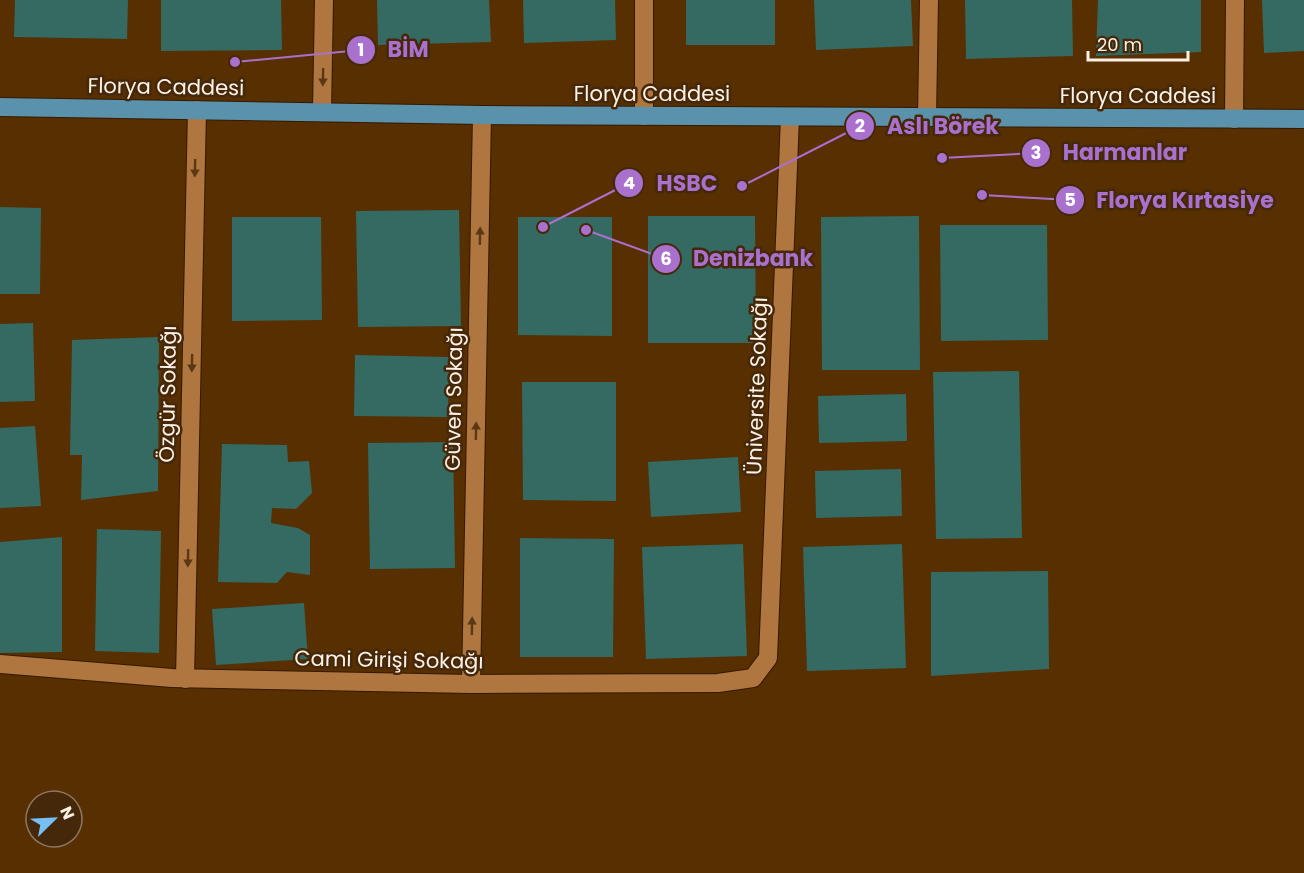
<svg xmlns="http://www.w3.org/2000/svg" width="1304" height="873" font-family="Poppins,sans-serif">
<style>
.building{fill:#346a62}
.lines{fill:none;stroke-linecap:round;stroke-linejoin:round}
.minor-casing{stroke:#351900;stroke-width:20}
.major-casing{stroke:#351900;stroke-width:20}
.minor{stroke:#af7640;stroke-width:18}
.major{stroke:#5b92ab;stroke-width:18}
.oneway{fill:#5a3815}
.labels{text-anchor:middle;stroke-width:5;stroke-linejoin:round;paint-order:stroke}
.street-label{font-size:21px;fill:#fef1e6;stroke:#45280a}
.leader{fill:none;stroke:#a971cd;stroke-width:2}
.callout-dot{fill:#a971cd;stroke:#45280a;stroke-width:2}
.mark-label{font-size:18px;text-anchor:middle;font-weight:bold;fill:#fff}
.callout-label{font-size:22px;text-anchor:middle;font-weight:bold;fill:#a971cd;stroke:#45280a;stroke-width:5;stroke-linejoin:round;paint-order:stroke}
</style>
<rect width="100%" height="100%" fill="#572f00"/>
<g class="building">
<polygon points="15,0 128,0 127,39 14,37"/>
<polygon points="161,0 281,0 282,50 161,51"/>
<polygon points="377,0 489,0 491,42 378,45"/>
<polygon points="523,0 615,0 616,40 524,43"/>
<rect x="686" y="0" width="89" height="45"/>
<polygon points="814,0 911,0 913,46 816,50"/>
<polygon points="965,0 1072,0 1073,56 966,59"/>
<polygon points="1098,0 1201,0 1201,52 1096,56"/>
<polygon points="1262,0 1304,0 1304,51 1264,53"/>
<polygon points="0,207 41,208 40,294 0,294"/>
<polygon points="459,210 461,326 358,327 356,211"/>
<polygon points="648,216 755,216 756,343 648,343"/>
<polygon points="919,216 920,370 822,370 821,217"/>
<polygon points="232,217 321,217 322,320 232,321"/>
<polygon points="518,217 612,217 612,336 518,335"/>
<polygon points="940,225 1047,225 1048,340 941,341"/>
<polygon points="33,323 35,401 0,402 0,324"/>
<polygon points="159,337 158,491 81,500 82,455 70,455 72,340"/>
<polygon points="355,355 449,357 448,417 354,416"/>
<polygon points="1019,371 1022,538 936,539 933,372"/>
<polygon points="522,382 616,382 616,501 523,500"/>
<polygon points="906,394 907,441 819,443 818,396"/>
<polygon points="35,426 41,506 0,508 0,428"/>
<polygon points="453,442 455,568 370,569 368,443"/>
<polygon points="222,444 287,445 288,462 309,461 312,493 296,509 272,508 271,523 298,528 310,535 310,575 287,572 277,583 218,582"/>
<polygon points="738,457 741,512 651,517 648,462"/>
<polygon points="901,469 902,516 816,518 815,471"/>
<polygon points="97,529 161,531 159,653 95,651"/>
<polygon points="62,537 62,652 0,653 0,542"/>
<polygon points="520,538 614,539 613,657 520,657"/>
<polygon points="743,544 747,656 646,659 642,547"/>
<polygon points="902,544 906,668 807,671 803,547"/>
<polygon points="1048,571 1049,669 931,676 931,572"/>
<polygon points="304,603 308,659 216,665 212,609"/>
</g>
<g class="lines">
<g class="minor-casing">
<g id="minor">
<polyline points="322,111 324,0"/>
<polyline points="644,116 644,0"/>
<polyline points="927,117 929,0"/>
<polyline points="1234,119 1235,0"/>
<polyline points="0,664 172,678 471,684 718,683 753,678 768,658 790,117"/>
<polyline points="185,679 197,110"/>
<polyline points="471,684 482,115"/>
</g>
</g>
<g class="major-casing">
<polyline id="major" points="0,107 482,115 1304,119"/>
</g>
<use href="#minor" class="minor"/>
<use href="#major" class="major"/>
</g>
<defs><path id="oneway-solid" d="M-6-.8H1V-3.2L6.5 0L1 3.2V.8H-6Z" transform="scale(1.5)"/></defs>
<g class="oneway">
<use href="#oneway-solid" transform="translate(323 77) rotate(91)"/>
<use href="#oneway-solid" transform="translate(195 168) rotate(91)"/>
<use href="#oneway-solid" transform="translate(480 236) rotate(-89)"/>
<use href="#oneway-solid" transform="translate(192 363) rotate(91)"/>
<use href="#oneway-solid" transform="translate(476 431) rotate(-89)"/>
<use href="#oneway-solid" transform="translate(188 558) rotate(91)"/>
<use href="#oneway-solid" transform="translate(472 626) rotate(-89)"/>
</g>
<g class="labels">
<g class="street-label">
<text transform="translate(166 87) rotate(1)" y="7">Florya Caddesi</text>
<text x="652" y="101">Florya Caddesi</text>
<text x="1138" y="103">Florya Caddesi</text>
<text transform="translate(757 386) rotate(-88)" y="7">Üniversite Sokağı</text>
<text transform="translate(168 394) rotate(-89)" y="7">Özgür Sokağı</text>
<text transform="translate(454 399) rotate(-89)" y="7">Güven Sokağı</text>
<text transform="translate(389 660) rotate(1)" y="7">Cami Girişi Sokağı</text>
</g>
</g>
<path class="leader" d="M235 62L361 50M742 186L860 126M942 158L1036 153M543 227L629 183M982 195L1070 200M586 230L666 259"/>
<g class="callout-dot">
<circle cx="235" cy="62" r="6"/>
<circle cx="742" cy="186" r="6"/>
<circle cx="942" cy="158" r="6"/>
<circle cx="543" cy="227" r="6"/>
<circle cx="982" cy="195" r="6"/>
<circle cx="586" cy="230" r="6"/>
<circle cx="361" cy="50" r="15"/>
<circle cx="860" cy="126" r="15"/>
<circle cx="1036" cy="153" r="15"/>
<circle cx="629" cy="183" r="15"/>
<circle cx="1070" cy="200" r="15"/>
<circle cx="666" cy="259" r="15"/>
</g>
<g class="mark-label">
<text x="361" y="56">1</text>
<text x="860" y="132">2</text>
<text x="1036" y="159">3</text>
<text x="629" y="189">4</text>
<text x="1070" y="206">5</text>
<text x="666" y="265">6</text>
</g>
<g class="callout-label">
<text x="408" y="57">BİM</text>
<text x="943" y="134">Aslı Börek</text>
<text x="1125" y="160">Harmanlar</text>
<text x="687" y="191">HSBC</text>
<text x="1185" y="208">Florya Kırtasiye</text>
<text x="753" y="266">Denizbank</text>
</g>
<g transform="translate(54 819) rotate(66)"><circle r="28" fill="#45280a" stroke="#8f7862" stroke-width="1.5"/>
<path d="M0-4.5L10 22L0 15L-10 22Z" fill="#76c0f7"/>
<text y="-9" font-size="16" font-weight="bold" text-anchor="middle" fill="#fef1e6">N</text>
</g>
<path d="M1088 51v9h100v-9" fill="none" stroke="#fef1e6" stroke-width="3"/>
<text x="1097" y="51" font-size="18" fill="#fef1e6" stroke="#45280a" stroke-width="4.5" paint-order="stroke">20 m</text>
</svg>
